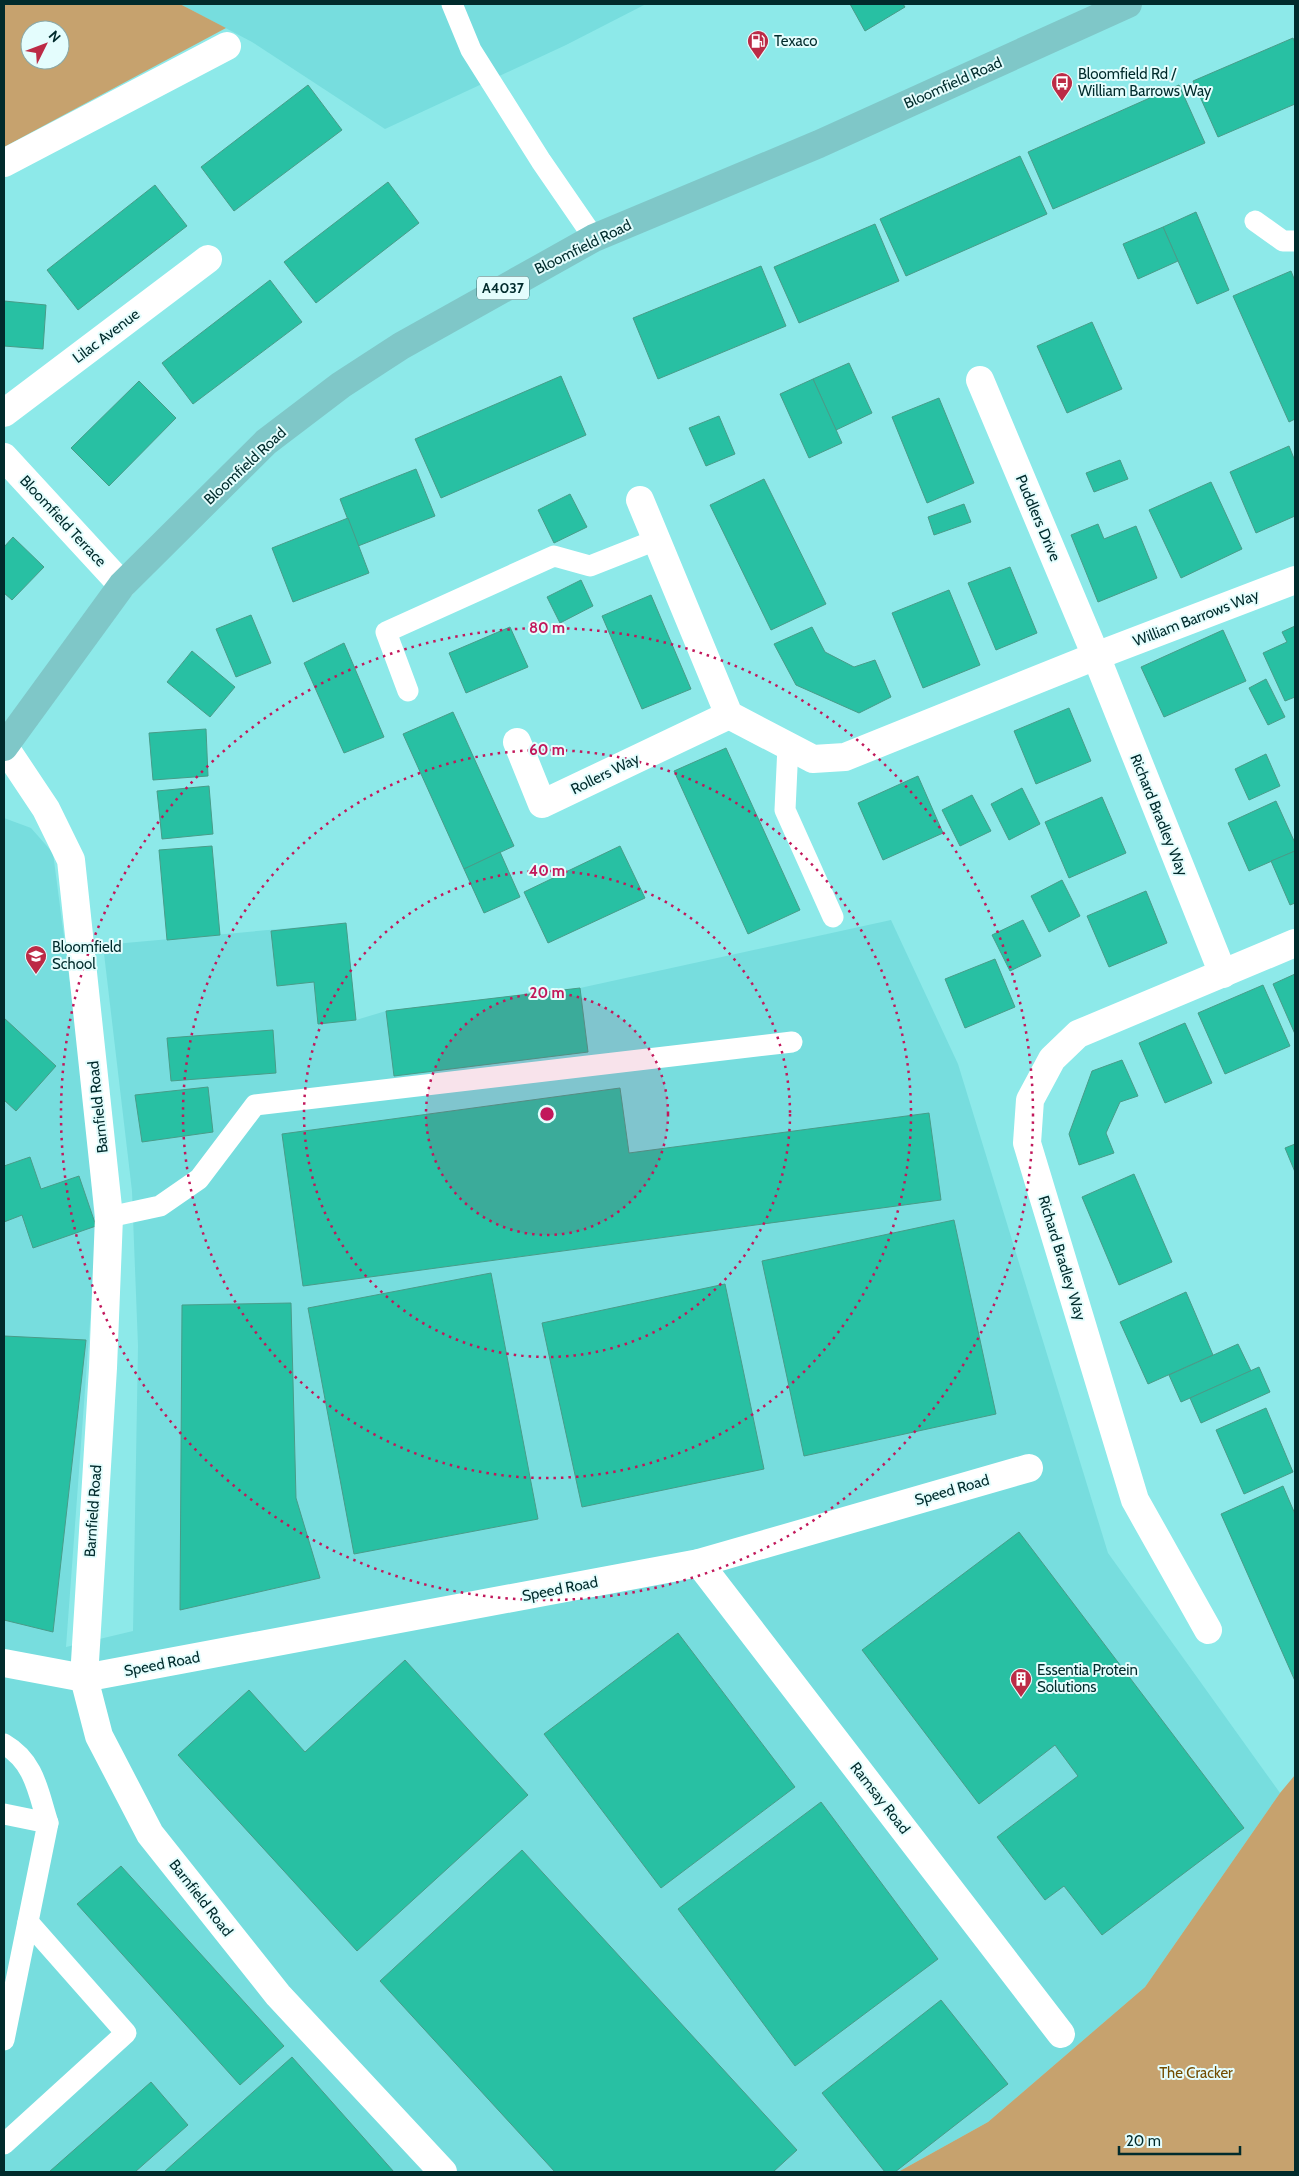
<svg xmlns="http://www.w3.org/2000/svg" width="1299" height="2176" font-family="Cabin,sans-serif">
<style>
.built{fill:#77ddde}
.green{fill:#c6a26e;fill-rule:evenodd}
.building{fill:#28c0a3;stroke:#489c89}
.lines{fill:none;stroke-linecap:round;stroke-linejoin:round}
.service{stroke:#fff;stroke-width:21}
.minor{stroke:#fff;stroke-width:28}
.primary{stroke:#7fc7c8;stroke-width:28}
.ring{fill:none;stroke:#c2185b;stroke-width:2.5;stroke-dasharray:2.5 5}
.labels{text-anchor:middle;stroke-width:4;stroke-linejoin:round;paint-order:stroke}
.shield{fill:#e4fdfd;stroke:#456a6b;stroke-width:1}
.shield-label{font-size:14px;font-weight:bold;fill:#012b2c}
.poi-label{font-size:15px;fill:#012b2c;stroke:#e4fdfd;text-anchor:start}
.street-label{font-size:15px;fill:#012b2c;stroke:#e4fdfd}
.park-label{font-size:15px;fill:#724c00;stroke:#e4fdfd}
.centre{fill:#c2185b;stroke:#e4fdfd;stroke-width:2.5}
.ring-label{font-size:15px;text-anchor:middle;font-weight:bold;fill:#c2185b;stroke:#e4fdfd;stroke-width:4;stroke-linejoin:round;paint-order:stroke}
</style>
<rect width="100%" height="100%" fill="#8de9e9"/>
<g class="built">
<polygon points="180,4 646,4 566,45 385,129 252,42"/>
<polygon points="4,818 31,828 53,853 85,1097 96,1241 66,1647 133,1631 138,1346 132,1191 103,945 346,923 356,1020 386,1011 580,988 891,920 958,1064 1108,1553 1280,1793 1145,1987 988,2122 898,2172 4,2172"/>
</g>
<g class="green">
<path d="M4,4H180L226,28L4,147ZM30,30H60V60H30Z"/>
<polygon points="1295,1775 1295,2172 898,2172 988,2122 1145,1987 1280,1793"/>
</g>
<g class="building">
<polygon points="850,4 903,4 905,7 865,31"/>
<polygon points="1293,38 1295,43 1295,104 1218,137 1193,81"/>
<polygon points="308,85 342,130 234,211 201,167"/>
<polygon points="1179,85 1205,143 1053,209 1028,152"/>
<polygon points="1020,156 1047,214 906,276 880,219"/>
<polygon points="388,182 419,223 316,303 284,262"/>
<polygon points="155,185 187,226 78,310 47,270"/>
<polygon points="1196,212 1229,290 1197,304 1163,227"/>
<polygon points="875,224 899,281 799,323 774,267"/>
<polygon points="1163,227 1178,261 1138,279 1123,244"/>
<polygon points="761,266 786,326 658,379 633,318"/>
<polygon points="1291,271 1295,281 1295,419 1289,422 1233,296"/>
<polygon points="270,280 302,322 193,404 162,363"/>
<polygon points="4,301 46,305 43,349 4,346"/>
<polygon points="1092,322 1122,389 1067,413 1037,346"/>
<polygon points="849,363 872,413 836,430 813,379"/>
<polygon points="561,376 586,435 441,498 415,439"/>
<polygon points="813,379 842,443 809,458 780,394"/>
<polygon points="139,381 176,418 109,486 71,448"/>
<polygon points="939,398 974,483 927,503 892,417"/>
<polygon points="719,416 735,454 706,466 689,428"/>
<polygon points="1289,446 1295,461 1295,516 1256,533 1230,472"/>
<polygon points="1120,460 1128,479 1094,492 1086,473"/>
<polygon points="416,469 435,516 358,546 340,499"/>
<polygon points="764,479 826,604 771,630 710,505"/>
<polygon points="1211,482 1242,549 1181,578 1149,510"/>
<polygon points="570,494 587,527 554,543 538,510"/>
<polygon points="964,504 971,522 934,535 928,517"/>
<polygon points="348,518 369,573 293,602 272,548"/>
<polygon points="1098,524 1104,539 1136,526 1157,578 1098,602 1071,535"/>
<polygon points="13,537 44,567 12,600 4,593 4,547"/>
<polygon points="1010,567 1037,633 996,650 968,583"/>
<polygon points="581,580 593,606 560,623 547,597"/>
<polygon points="949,590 980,665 923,688 892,613"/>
<polygon points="651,595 691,689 642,709 602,616"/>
<polygon points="251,615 271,663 236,677 216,629"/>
<polygon points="1295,626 1295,697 1285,701 1263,653 1287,642 1282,632"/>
<polygon points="510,627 528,667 466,693 449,653"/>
<polygon points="812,627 825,652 854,667 875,660 891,697 859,713 796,685 774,644"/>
<polygon points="1223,630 1246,681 1164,717 1141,667"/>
<polygon points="344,643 384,737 344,753 304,663"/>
<polygon points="192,651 235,687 210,717 167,682"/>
<polygon points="1266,679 1285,717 1268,725 1249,688"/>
<polygon points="1069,708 1091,761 1036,784 1014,731"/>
<polygon points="453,712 514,846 464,869 403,734"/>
<polygon points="206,729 208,776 153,780 149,733"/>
<polygon points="726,748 800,910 748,934 674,771"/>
<polygon points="1266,754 1280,786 1249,800 1235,769"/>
<polygon points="918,776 943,833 883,860 858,803"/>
<polygon points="209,786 213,834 162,839 157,791"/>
<polygon points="1022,788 1040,824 1009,840 991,804"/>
<polygon points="972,795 991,831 960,846 942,810"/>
<polygon points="1102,797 1126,853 1069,878 1045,822"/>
<polygon points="1276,801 1295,843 1295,851 1249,871 1228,823"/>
<polygon points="212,846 220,935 167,940 159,850"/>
<polygon points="620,846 645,898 548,943 524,892"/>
<polygon points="1295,851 1295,903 1290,905 1271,861"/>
<polygon points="500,852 520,897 484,913 464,869"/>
<polygon points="1062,880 1080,916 1049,932 1031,896"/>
<polygon points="1146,891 1167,943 1109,967 1087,916"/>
<polygon points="1023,920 1041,956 1010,971 992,935"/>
<polygon points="346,923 356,1020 318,1024 314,982 277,986 271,931"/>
<polygon points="995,959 1015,1007 965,1028 945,979"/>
<polygon points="1295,974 1295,1034 1273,984"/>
<polygon points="1263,985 1290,1046 1225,1074 1198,1013"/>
<polygon points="580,988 588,1052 394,1076 386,1011"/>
<polygon points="4,1018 56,1066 16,1111 4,1100"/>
<polygon points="1185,1023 1212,1083 1165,1103 1139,1043"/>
<polygon points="273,1030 276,1073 171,1081 167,1038"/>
<polygon points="1122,1060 1138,1096 1120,1102 1106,1133 1114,1153 1079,1165 1069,1134 1092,1071"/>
<polygon points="208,1087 213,1132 142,1142 135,1095"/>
<polygon points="620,1088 629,1153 929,1113 941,1200 303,1286 282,1134"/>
<polygon points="1295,1144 1295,1172 1285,1148"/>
<polygon points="30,1157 41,1189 79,1176 96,1226 33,1248 22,1215 4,1222 4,1166"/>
<polygon points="1134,1174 1172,1262 1119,1285 1082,1197"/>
<polygon points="954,1220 996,1414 804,1456 762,1261"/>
<polygon points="491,1273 538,1519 354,1554 308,1308"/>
<polygon points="725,1284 764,1469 582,1507 542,1323"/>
<polygon points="1186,1292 1213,1355 1148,1384 1120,1322"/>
<polygon points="291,1303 296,1498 320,1578 180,1610 182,1305"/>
<polygon points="4,1336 86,1340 53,1632 4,1620"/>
<polygon points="1238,1344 1251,1371 1181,1402 1169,1375"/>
<polygon points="1259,1367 1270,1392 1201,1423 1190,1398"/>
<polygon points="1266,1408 1293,1472 1244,1494 1216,1430"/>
<polygon points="1283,1486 1295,1514 1295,1681 1221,1514"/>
<polygon points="1019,1532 1244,1828 1102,1935 1064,1886 1045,1900 997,1837 1078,1776 1055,1745 979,1804 862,1650"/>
<polygon points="678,1633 795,1787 661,1888 544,1734"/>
<polygon points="405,1660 528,1795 357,1951 178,1755 249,1690 305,1752"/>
<polygon points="821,1802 938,1959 795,2066 678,1909"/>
<polygon points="522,1850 797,2150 773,2172 555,2172 380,1981"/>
<polygon points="121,1866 284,2046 240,2085 77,1904"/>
<polygon points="941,2000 1008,2084 895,2172 885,2172 822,2093"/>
<polygon points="292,2057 394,2172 164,2172"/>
<polygon points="151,2082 188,2125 135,2172 49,2172"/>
</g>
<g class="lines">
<g class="service">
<polyline points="452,4 471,50 541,161 594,238"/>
<polyline points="1255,221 1283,241 1295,241"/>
<polyline points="408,691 386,632 554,556 590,566 656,540"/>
<polyline points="788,746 785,810 833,917"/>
<polyline points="109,1217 160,1206 199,1179 255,1105 792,1042"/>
<path d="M4,1744C35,1762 38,1792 48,1823"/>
<polyline points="4,1814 48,1823 4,2040"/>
<polyline points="4,2144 126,2033 28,1922"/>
</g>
<g class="minor">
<polyline points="4,163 227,46"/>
<polyline points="980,380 1096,656 1223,974"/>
<polyline points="4,413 208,259"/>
<polyline points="4,457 122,585"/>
<polyline points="640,500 729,715 813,759 845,757 1096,656 1295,580"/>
<polyline points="517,742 542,804 729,715"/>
<polyline points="4,746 46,809 71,860 109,1217 103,1368 84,1678 99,1736 150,1834 278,1995 443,2172"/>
<polyline points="699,1563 1061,2034"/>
<polyline points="1208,1630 1135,1500 1027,1143 1030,1100 1052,1059 1078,1034 1295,943"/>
<polyline points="4,1663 84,1678 699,1563 1029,1468"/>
</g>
<polyline class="primary" points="4,747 122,585 266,442 341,385 401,346 594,238 819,144 1128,4"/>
</g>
<circle cx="547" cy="1114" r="121" fill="#c2185b" fill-opacity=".12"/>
<g class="ring">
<circle cx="547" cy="1114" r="121"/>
<circle cx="547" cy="1114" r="243"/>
<circle cx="547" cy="1114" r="364"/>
<circle cx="547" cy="1114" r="486"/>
</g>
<defs>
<g id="fuel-pin" transform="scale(1.125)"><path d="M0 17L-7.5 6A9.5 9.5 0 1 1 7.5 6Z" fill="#bc2b46" stroke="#e4fdfd"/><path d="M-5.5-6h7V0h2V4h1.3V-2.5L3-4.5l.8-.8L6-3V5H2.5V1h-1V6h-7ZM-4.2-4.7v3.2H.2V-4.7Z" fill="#fff"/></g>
<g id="bus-pin" transform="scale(1.125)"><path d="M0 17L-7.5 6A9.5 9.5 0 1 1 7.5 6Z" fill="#bc2b46" stroke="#e4fdfd"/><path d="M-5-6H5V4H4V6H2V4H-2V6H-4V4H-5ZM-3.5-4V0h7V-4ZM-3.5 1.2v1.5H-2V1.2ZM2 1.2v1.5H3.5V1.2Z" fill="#fff"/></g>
<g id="school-pin" transform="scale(1.125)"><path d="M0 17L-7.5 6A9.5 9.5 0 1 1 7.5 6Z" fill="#bc2b46" stroke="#e4fdfd"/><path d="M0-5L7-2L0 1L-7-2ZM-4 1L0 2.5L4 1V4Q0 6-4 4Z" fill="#fff"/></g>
<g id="building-pin" transform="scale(1.125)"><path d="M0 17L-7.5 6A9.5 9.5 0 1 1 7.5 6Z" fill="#bc2b46" stroke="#e4fdfd"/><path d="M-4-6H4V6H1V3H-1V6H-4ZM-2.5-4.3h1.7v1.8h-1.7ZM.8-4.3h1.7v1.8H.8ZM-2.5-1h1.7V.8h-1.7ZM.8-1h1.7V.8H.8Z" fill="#fff"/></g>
</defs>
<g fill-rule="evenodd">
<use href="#fuel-pin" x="758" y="41"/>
<use href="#bus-pin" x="1062" y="83"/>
<use href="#school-pin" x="36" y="956"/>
<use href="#building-pin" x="1021" y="1679"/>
</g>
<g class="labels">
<rect class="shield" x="477" y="276.5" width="52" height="23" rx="4"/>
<g class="shield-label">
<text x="503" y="293">A4037</text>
</g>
<g class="poi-label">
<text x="774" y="46">Texaco</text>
<text x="1078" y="79">Bloomfield Rd /<tspan x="1078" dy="17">William Barrows Way</tspan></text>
<text x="52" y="952">Bloomfield<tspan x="52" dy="17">School</tspan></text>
<text x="1037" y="1675">Essentia Protein<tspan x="1037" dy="17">Solutions</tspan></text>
</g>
<g class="street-label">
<text transform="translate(953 83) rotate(-24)" y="5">Bloomfield Road</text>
<text transform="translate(583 247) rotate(-26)" y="5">Bloomfield Road</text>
<text transform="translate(106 336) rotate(-37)" y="5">Lilac Avenue</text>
<text transform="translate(245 466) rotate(-43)" y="5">Bloomfield Road</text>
<text transform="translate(1038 518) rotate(67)" y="5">Puddlers Drive</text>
<text transform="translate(63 521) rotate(47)" y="5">Bloomfield Terrace</text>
<text transform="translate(1196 618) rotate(-21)" y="5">William Barrows Way</text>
<text transform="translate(605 774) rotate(-26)" y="5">Rollers Way</text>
<text transform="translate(1159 815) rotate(68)" y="5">Richard Bradley Way</text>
<text transform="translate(98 1107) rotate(-96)" y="5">Barnfield Road</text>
<text transform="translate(1062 1258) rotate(73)" y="5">Richard Bradley Way</text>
<text transform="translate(952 1490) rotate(-16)" y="5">Speed Road</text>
<text transform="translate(93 1511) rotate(-86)" y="5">Barnfield Road</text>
<text transform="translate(560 1589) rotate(-11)" y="5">Speed Road</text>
<text transform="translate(162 1664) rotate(-11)" y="5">Speed Road</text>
<text transform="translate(880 1798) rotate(52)" y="5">Ramsay Road</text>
<text transform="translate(201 1898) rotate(52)" y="5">Barnfield Road</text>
</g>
<g class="park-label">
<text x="1196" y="2078">The Cracker</text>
</g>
</g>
<circle cx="547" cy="1114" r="8" class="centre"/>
<g class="ring-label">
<text x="547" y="633">80 m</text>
<text x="547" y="755">60 m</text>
<text x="547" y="876">40 m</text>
<text x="547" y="998">20 m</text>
</g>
<rect width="1299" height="2176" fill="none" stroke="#012b2c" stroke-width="10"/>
<g transform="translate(45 45) rotate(48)"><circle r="24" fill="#e4fdfd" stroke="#89a9a9"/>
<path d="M0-4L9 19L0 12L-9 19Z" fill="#bc2b46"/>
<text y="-8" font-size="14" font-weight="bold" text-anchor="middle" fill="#012b2c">N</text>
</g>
<path d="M1119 2146v8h121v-8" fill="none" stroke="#012b2c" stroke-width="2.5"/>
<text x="1126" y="2146" font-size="15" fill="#012b2c" stroke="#e4fdfd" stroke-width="4" paint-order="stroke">20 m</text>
</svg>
